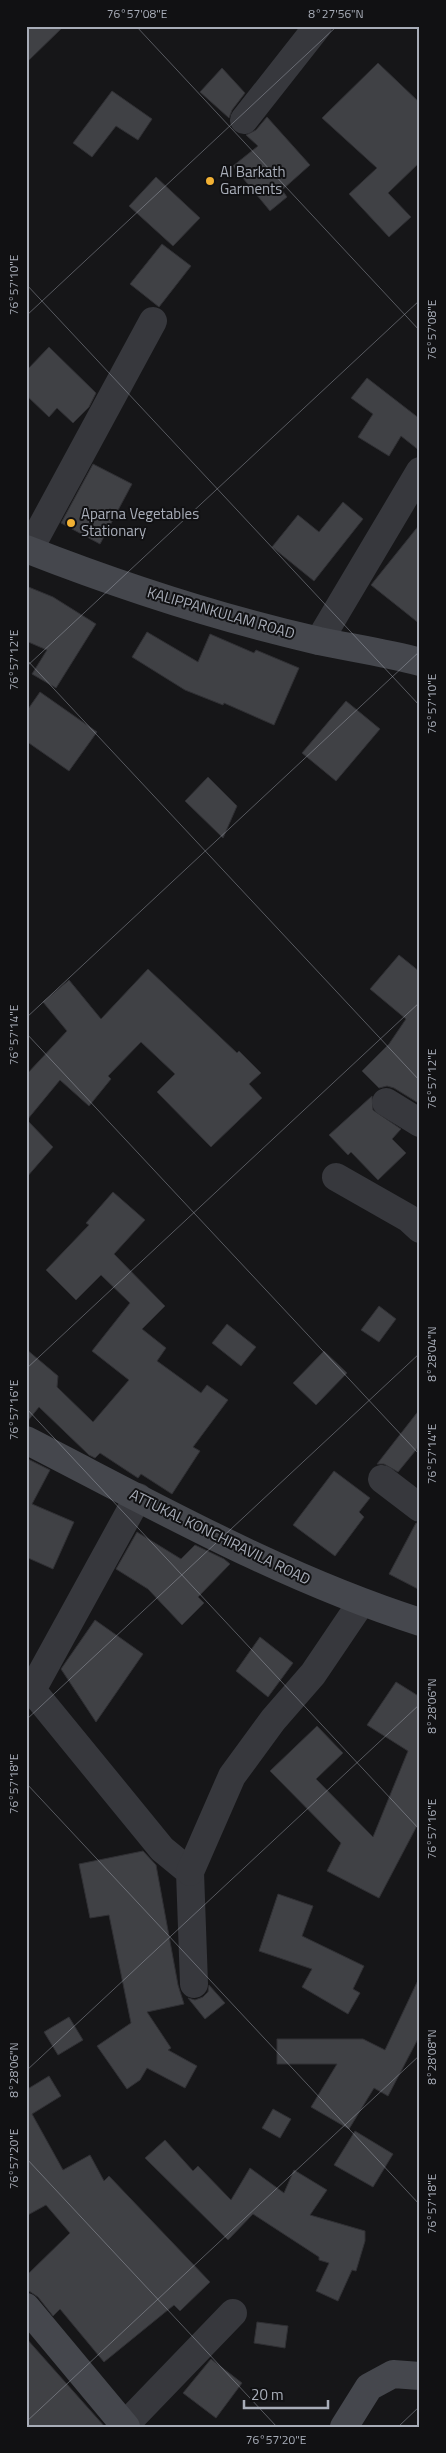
<svg xmlns="http://www.w3.org/2000/svg" width="446" height="2453" font-family="'Titillium Web',sans-serif">
<style>
.building{fill:#404145;stroke:#303034}
.lines{fill:none;stroke-linecap:round;stroke-linejoin:round}
.street{stroke:#37383d;stroke-width:28}
.secondary{stroke:#45474d;stroke-width:28}
.ticks{fill:none;stroke:#a8adb8;stroke-width:1;stroke-opacity:0.45}
.poi-dot{fill:#f2b134;stroke:#111113;stroke-width:2}
.labels{text-anchor:middle;stroke-width:4;stroke-linejoin:round;paint-order:stroke}
.poi-label{font-size:15px;fill:#a8adb8;stroke:#111113;text-anchor:start}
.street-label{font-size:15px;fill:#a8adb8;stroke:#111113}
.neatline{fill:none;stroke:#a8adb8;stroke-width:2}
.ticks-label{font-size:12px;text-anchor:middle;fill:#a8adb8}
</style>
<rect width="100%" height="100%" fill="#161618"/>
<g class="building">
<polygon points="26,26 64,26 26,63"/>
<polygon points="378,63 420,103 420,162 388,193 411,217 389,237 349,194 377,168 322,118"/>
<polygon points="222,68 245,93 232,110 229,118 200,92"/>
<polygon points="112,91 152,119 138,140 116,126 92,157 73,143"/>
<polygon points="267,117 310,165 282,190 287,197 270,211 233,166 258,146 246,135 256,130"/>
<polygon points="156,177 200,218 173,246 129,206"/>
<polygon points="162,244 191,266 159,307 130,284"/>
<polygon points="49,347 96,393 89,407 73,423 57,408 49,417 26,395 26,371"/>
<polygon points="367,378 420,419 420,451 401,436 389,456 358,437 373,414 351,398"/>
<polygon points="93,464 132,484 100,544 61,523"/>
<polygon points="343,502 363,519 314,581 272,547 298,515 319,532"/>
<polygon points="420,524 420,624 371,585"/>
<polygon points="26,586 53,597 96,624 56,688 32,674 47,650 26,641"/>
<polygon points="147,632 198,662 210,634 254,653 256,650 299,668 274,725 224,703 223,705 185,690 132,657"/>
<polygon points="40,692 97,732 69,771 26,741 26,712"/>
<polygon points="346,701 380,729 336,781 302,753"/>
<polygon points="208,777 237,806 223,838 185,801"/>
<polygon points="399,955 420,972 420,1104 394,1088 387,1086 379,1088 362,1071 389,1044 406,1019 370,989"/>
<polygon points="148,969 237,1053 239,1051 261,1073 249,1084 262,1098 211,1147 157,1092 175,1074 141,1042 108,1076 111,1079 89,1106 60,1080 27,1120 53,1147 26,1178 26,1075 67,1031 43,1002 69,980 101,1019"/>
<polygon points="372,1096 373,1110 401,1129 392,1139 406,1153 378,1180 351,1152 348,1155 329,1135"/>
<polygon points="113,1192 145,1220 114,1254 165,1306 142,1329 166,1348 157,1361 201,1393 207,1385 228,1400 193,1447 200,1451 172,1494 141,1474 138,1478 100,1453 95,1458 89,1455 39,1407 26,1423 26,1349 58,1376 57,1387 93,1422 129,1380 92,1351 130,1303 101,1275 76,1300 46,1270 89,1225 86,1223"/>
<polygon points="379,1306 396,1319 379,1342 361,1330"/>
<polygon points="227,1324 256,1347 241,1366 212,1343"/>
<polygon points="324,1351 347,1373 316,1405 293,1383"/>
<polygon points="420,1409 420,1445 398,1472 384,1464 377,1464"/>
<polygon points="26,1458 50,1470 32,1504 74,1522 53,1569 26,1557"/>
<polygon points="334,1471 370,1498 359,1512 364,1517 335,1556 293,1525"/>
<polygon points="416,1523 420,1523 420,1590 389,1574"/>
<polygon points="137,1532 181,1559 195,1545 224,1559 230,1564 198,1597 204,1603 182,1625 148,1589 116,1569"/>
<polygon points="95,1620 143,1654 96,1722 61,1669"/>
<polygon points="260,1637 293,1663 268,1697 236,1671"/>
<polygon points="396,1682 420,1697 420,1820 379,1898 327,1871 341,1843 270,1771 317,1726 343,1753 316,1779 373,1837 408,1751 367,1725"/>
<polygon points="143,1851 156,1865 178,1985 184,2004 147,2012 171,2048 168,2050 197,2066 185,2088 147,2068 140,2080 127,2089 97,2046 131,2023 109,1915 90,1918 79,1864"/>
<polygon points="278,1894 313,1906 302,1936 364,1966 353,1989 360,1993 348,2014 302,1987 312,1969 259,1951"/>
<polygon points="420,1976 420,2035 388,2096 374,2088 349,2129 311,2107 337,2064 277,2064 277,2039 363,2039 385,2050"/>
<polygon points="209,1985 225,2003 205,2019 188,1998 195,2000 203,1997 208,1992"/>
<polygon points="69,2017 83,2040 58,2055 44,2032"/>
<polygon points="49,2076 61,2096 32,2114 63,2170 90,2155 104,2181 109,2176 210,2282 180,2311 174,2305 104,2362 60,2309 53,2316 38,2297 26,2289 26,2276 70,2233 46,2205 26,2216 26,2090"/>
<polygon points="273,2109 291,2119 280,2138 262,2128"/>
<polygon points="355,2131 393,2154 373,2187 334,2165"/>
<polygon points="165,2140 193,2171 198,2166 231,2200 250,2168 284,2193 294,2170 327,2190 310,2215 365,2231 365,2241 356,2271 352,2270 338,2301 316,2291 329,2263 319,2260 319,2257 253,2214 228,2240 145,2158"/>
<polygon points="257,2322 288,2326 285,2348 254,2343"/>
<polygon points="26,2338 105,2427 26,2427"/>
<polygon points="211,2359 242,2383 216,2418 183,2393"/>
</g>
<g class="lines">
<g class="street">
<polyline points="244,120 318,26"/>
<polyline points="29,550 153,321"/>
<polyline points="319,641 420,471"/>
<polyline points="386,1102 420,1123"/>
<polyline points="336,1177 408,1218 420,1229"/>
<polyline points="382,1479 420,1508"/>
<polyline points="138,1497 32,1690 162,1849 190,1872 194,1984"/>
<polyline points="190,1872 232,1776 273,1720 313,1674 361,1603"/>
<polyline points="125,2425 233,2313"/>
</g>
<g class="secondary">
<path d="M26,549C118,585 223,619 319,641C353,648 387,653 420,662"/>
<path d="M26,1440C155,1506 282,1578 420,1622"/>
<polyline points="26,2307 126,2427"/>
<polyline points="344,2427 369,2387 393,2374 420,2376"/>
</g>
</g>
<path class="ticks" d="M136,26L420,331M26,284L420,706M26,316L337,26M26,659L420,1081M26,667L420,300M26,1018L420,651M26,1033L420,1455M26,1369L420,1002M26,1408L420,1830M26,1720L420,1353M26,1783L420,2205M26,2071L420,1704M26,2158L277,2427M26,2422L420,2055M398,2427L420,2406"/>
<g class="poi-dot">
<circle cx="210" cy="181" r="5"/>
<circle cx="71" cy="523" r="5"/>
</g>
<g class="labels">
<g class="poi-label">
<text x="220" y="177">Al Barkath<tspan x="220" dy="17">Garments</tspan></text>
<text x="81" y="519">Aparna Vegetables<tspan x="81" dy="17">Stationary</tspan></text>
</g>
<g class="street-label">
<text transform="translate(221 613) rotate(16)" y="5">KALIPPANKULAM ROAD</text>
<text transform="translate(220 1537) rotate(26)" y="5">ATTUKAL KONCHIRAVILA ROAD</text>
</g>
</g>
<rect width="446" height="2453" fill="none" stroke="#111113" stroke-width="55"/>
<path d="M244 2400v8h84v-8" fill="none" stroke="#a8adb8" stroke-width="2.5"/>
<text x="251" y="2400" font-size="15" fill="#a8adb8" stroke="#111113" stroke-width="4" paint-order="stroke">20 m</text>
<rect x="28" y="28" width="390" height="2398" class="neatline"/>
<g class="ticks-label">
<text x="137" y="18">76°57'08"E</text>
<text x="336" y="18">8°27'56"N</text>
<text transform="translate(14 285) rotate(-90)" y="4">76°57'10"E</text>
<text transform="translate(432 330) rotate(-90)" y="4">76°57'08"E</text>
<text transform="translate(14 660) rotate(-90)" y="4">76°57'12"E</text>
<text transform="translate(432 704) rotate(-90)" y="4">76°57'10"E</text>
<text transform="translate(14 1035) rotate(-90)" y="4">76°57'14"E</text>
<text transform="translate(432 1079) rotate(-90)" y="4">76°57'12"E</text>
<text transform="translate(432 1354) rotate(-90)" y="4">8°28'04"N</text>
<text transform="translate(14 1410) rotate(-90)" y="4">76°57'16"E</text>
<text transform="translate(432 1454) rotate(-90)" y="4">76°57'14"E</text>
<text transform="translate(432 1706) rotate(-90)" y="4">8°28'06"N</text>
<text transform="translate(14 1784) rotate(-90)" y="4">76°57'18"E</text>
<text transform="translate(432 1829) rotate(-90)" y="4">76°57'16"E</text>
<text transform="translate(432 2057) rotate(-90)" y="4">8°28'08"N</text>
<text transform="translate(14 2070) rotate(-90)" y="4">8°28'06"N</text>
<text transform="translate(14 2159) rotate(-90)" y="4">76°57'20"E</text>
<text transform="translate(432 2204) rotate(-90)" y="4">76°57'18"E</text>
<text x="276" y="2444">76°57'20"E</text>
</g>
</svg>
